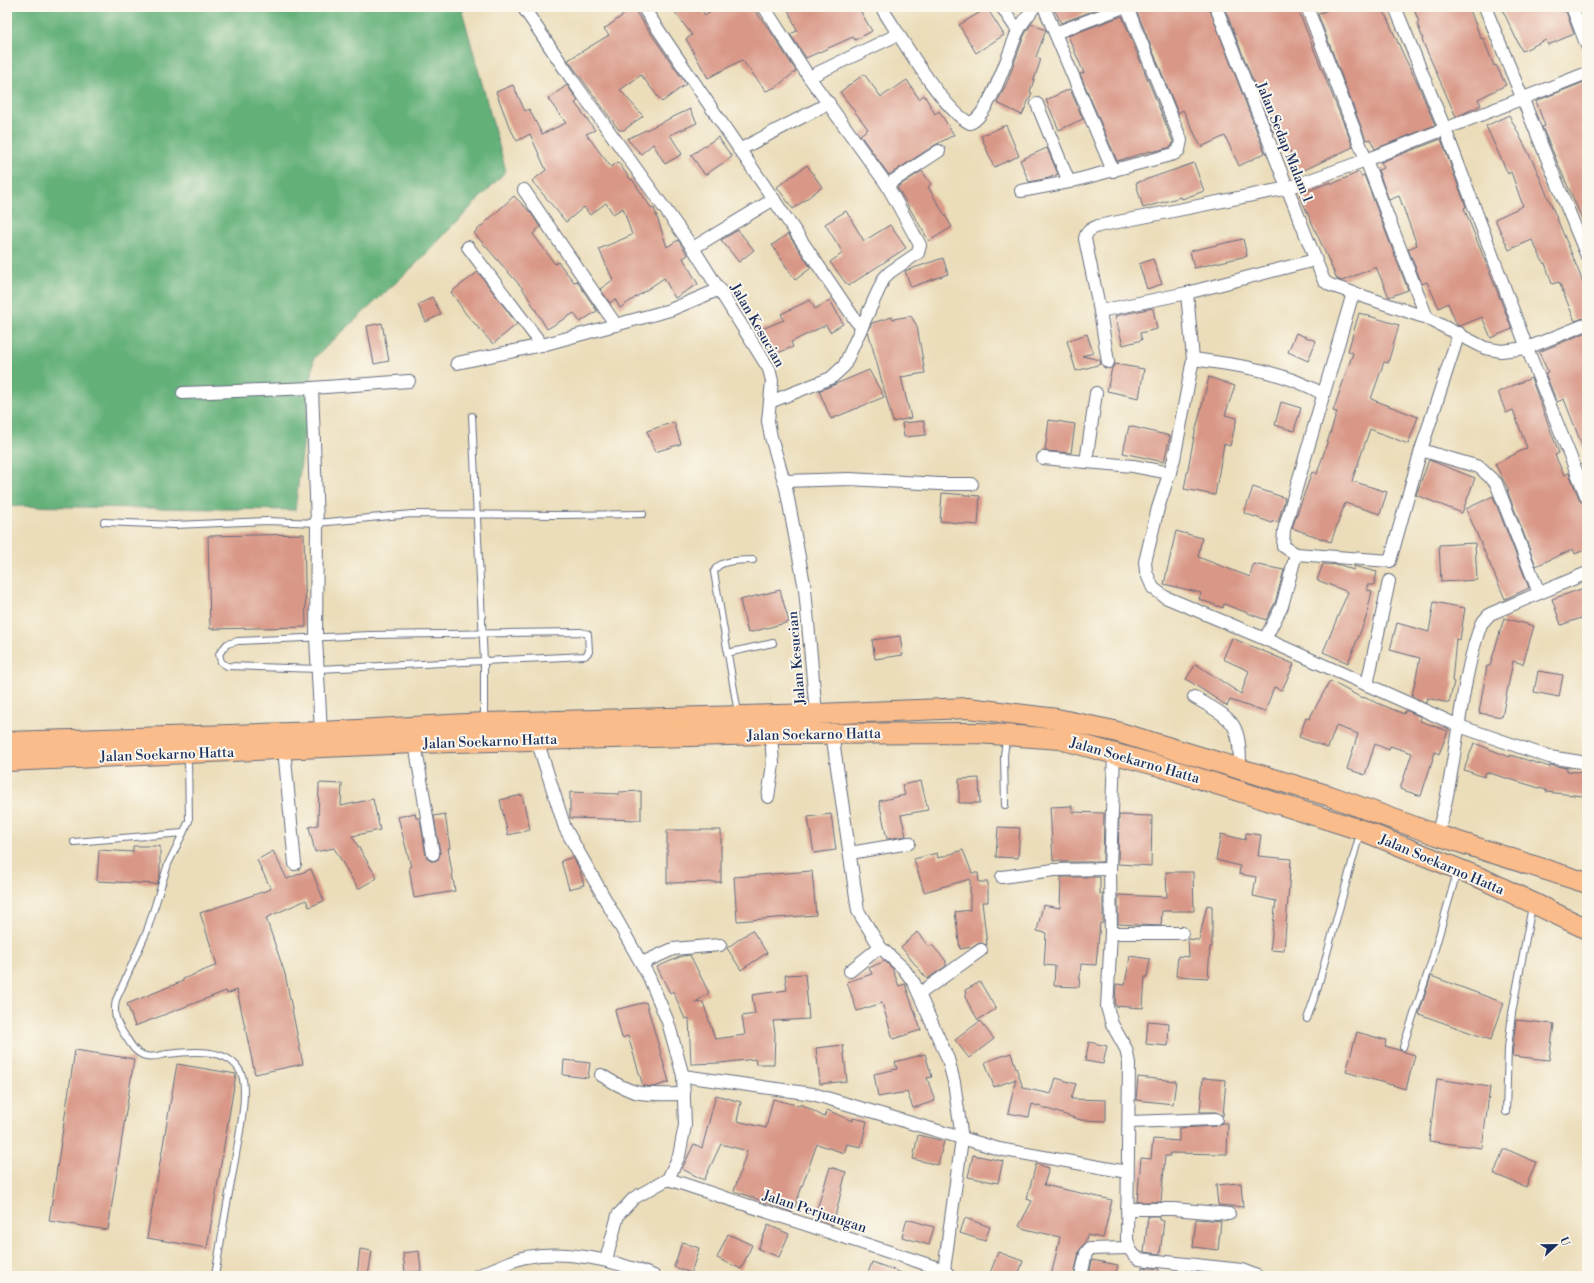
<svg xmlns="http://www.w3.org/2000/svg" width="1594" height="1283" font-family="'Libre Bodoni',serif">
<style>
.forest{fill:#64b079;stroke:#40706c}
.building{fill:#d99887}
.lines{fill:none;stroke-linecap:round;stroke-linejoin:round}
.service-casing{stroke:#646c7e;stroke-width:8}
.minor-casing{stroke:#646c7e;stroke-width:14}
.trunk-casing{stroke:#646c7e;stroke-width:22}
.service{stroke:#fff;stroke-width:6}
.minor{stroke:#fff;stroke-width:12}
.trunk{stroke:#f9bc8a;stroke-width:20}
.labels{text-anchor:middle;stroke-width:4;stroke-linejoin:round;paint-order:stroke}
.street-label{font-size:14px;fill:#1b2f5e;stroke:#fbf7ec}
</style>
<rect width="100%" height="100%" fill="#fbf7ec"/>
<filter id="ink" filterUnits="userSpaceOnUse"><feTurbulence type="fractalNoise" baseFrequency=".025" numOctaves="2"/><feDisplacementMap in="SourceGraphic" scale="8" xChannelSelector="R" yChannelSelector="G"/><feConvolveMatrix kernelMatrix="1 2 1 2 8 2 1 2 1" color-interpolation-filters="sRGB"/></filter>
<filter id="wash" filterUnits="userSpaceOnUse"><feTurbulence type="fractalNoise" baseFrequency=".012" numOctaves="4" result="noise"/><feDisplacementMap in="SourceGraphic" scale="16" xChannelSelector="R" yChannelSelector="G"/><feGaussianBlur stdDeviation="0.9" result="paint"/><feColorMatrix in="noise" values="0 0 0 0 0 0 0 0 0 0 0 0 0 0 0 0 0 1.4 0 .05"/><feComposite in="paint" operator="in"/></filter>
<g filter="url(#wash)">
<rect width="100%" height="100%" fill="#ebddb9"/>
<polygon class="forest" points="7,7 461,7 506,171 416,264 314,358 295,510 7,506"/>
<g id="blocks">
<g class="building">
<polygon points="671,7 699,7 705,15 716,7 752,7 769,29 796,71 776,87 766,91 742,60 708,78 686,39 692,35"/>
<polygon points="787,7 858,7 872,31 855,40 853,37 806,58 790,34 797,31"/>
<polygon points="1053,7 1103,7 1061,23"/>
<polygon points="1135,7 1209,7 1265,153 1239,166 1225,136 1201,147 1183,110 1178,113"/>
<polygon points="1224,7 1297,7 1353,147 1296,174 1290,157 1292,156 1280,129 1273,132"/>
<polygon points="1335,7 1382,7 1404,56 1418,84 1435,125 1375,149 1370,139 1366,140 1318,14"/>
<polygon points="1413,7 1469,7 1481,39 1483,38 1494,66 1496,65 1506,85 1478,99 1481,105 1456,117 1422,40 1423,39 1417,23 1419,22"/>
<polygon points="1501,7 1562,7 1564,12 1566,11 1574,34 1548,45 1546,40 1522,51"/>
<polygon points="633,8 686,84 662,102 641,75 620,90 643,116 624,130 619,130 568,60 609,35 604,29"/>
<polygon points="987,8 1004,35 976,53 959,25"/>
<polygon points="1122,16 1173,142 1172,146 1168,148 1151,152 1151,151 1117,161 1080,74 1084,73 1068,36"/>
<polygon points="1031,24 1046,30 1036,57 1041,59 1030,92 1032,93 1022,115 997,103 1008,80 1024,36"/>
<polygon points="864,74 881,97 907,80 919,99 924,95 935,114 939,111 954,135 935,145 889,175 860,135 868,129 840,92"/>
<polygon points="1587,81 1587,230 1542,127 1545,126 1536,101"/>
<polygon points="513,85 525,111 529,109 542,134 566,123 548,99 567,85 578,101 575,103 595,130 586,134 611,167 618,162 631,180 632,179 652,209 654,208 667,247 678,240 688,255 683,258 698,284 675,298 664,278 620,308 615,299 610,303 600,289 613,280 599,249 632,235 623,208 613,214 606,203 590,215 584,207 566,222 557,211 532,181 546,170 530,134 517,141 509,126 496,92"/>
<polygon points="1070,89 1083,119 1059,130 1046,100"/>
<polygon points="690,109 697,123 670,135 682,154 665,164 653,144 641,154 627,139"/>
<polygon points="1509,115 1535,166 1573,257 1587,293 1587,317 1575,321 1559,282 1552,284 1545,263 1544,264 1532,240 1509,250 1495,219 1523,206 1511,172 1508,174 1486,126"/>
<polygon points="1006,125 1019,156 994,167 981,136"/>
<polygon points="718,137 732,157 705,175 691,155"/>
<polygon points="1441,139 1466,207 1464,208 1512,329 1491,338 1482,317 1460,326 1457,325 1448,303 1439,308 1427,282 1422,284 1408,249 1417,245 1399,196 1389,200 1378,170 1384,168 1381,162"/>
<polygon points="1047,148 1058,174 1049,178 1029,182 1020,160"/>
<polygon points="1194,163 1204,191 1182,199 1181,197 1143,208 1136,183"/>
<polygon points="807,165 822,187 793,209 777,187"/>
<polygon points="922,171 931,184 928,187 952,227 929,241 897,187"/>
<polygon points="1359,172 1361,176 1364,175 1408,290 1389,297 1376,267 1342,281 1337,279 1299,194 1331,182 1332,184"/>
<polygon points="514,196 531,213 540,227 533,234 555,264 558,262 574,282 577,281 597,311 580,322 574,313 547,329 523,289 474,233"/>
<polygon points="846,211 864,241 890,225 906,248 848,286 830,262 843,253 825,224"/>
<polygon points="738,230 754,250 739,262 721,240"/>
<polygon points="788,234 811,268 795,280 772,245"/>
<polygon points="1243,239 1247,256 1194,268 1190,251"/>
<polygon points="943,258 948,274 911,287 905,271"/>
<polygon points="1153,259 1162,284 1147,289 1139,264"/>
<polygon points="478,272 517,324 493,344 466,314 451,292"/>
<polygon points="432,297 441,314 426,322 418,305"/>
<polygon points="810,300 815,309 830,300 843,324 830,332 826,325 791,342 793,347 770,356 757,331 784,320 781,314"/>
<polygon points="1153,308 1157,329 1140,333 1142,340 1123,345 1115,316"/>
<polygon points="1359,313 1399,325 1388,363 1384,362 1371,399 1418,417 1408,444 1370,429 1352,481 1387,492 1380,514 1345,503 1331,542 1292,528 1312,472 1317,474 1337,412 1333,411 1353,353 1348,351"/>
<polygon points="911,316 917,326 925,373 901,377 911,418 893,422 868,331 872,323 892,317 893,319"/>
<polygon points="382,323 389,361 374,364 367,326"/>
<polygon points="1587,332 1587,456 1586,456 1564,399 1557,402 1545,373 1548,372 1539,352"/>
<polygon points="1296,333 1316,341 1308,361 1288,352"/>
<polygon points="1087,334 1093,353 1082,356 1100,360 1101,364 1076,371 1067,341"/>
<polygon points="1115,364 1144,369 1139,398 1107,391 1112,368"/>
<polygon points="869,370 884,397 831,419 819,391"/>
<polygon points="1209,377 1235,386 1225,415 1237,418 1230,446 1224,444 1215,495 1184,489 1194,437"/>
<polygon points="1531,378 1559,453 1555,455 1564,475 1569,473 1580,501 1587,505 1587,549 1575,554 1573,549 1536,566 1507,490 1509,491 1495,464 1527,448 1513,410 1506,413 1498,392"/>
<polygon points="1281,402 1301,408 1294,431 1275,425"/>
<polygon points="1049,420 1075,424 1071,453 1045,451"/>
<polygon points="924,421 926,435 904,437 902,423"/>
<polygon points="674,422 681,444 655,452 647,431"/>
<polygon points="1129,426 1170,436 1164,462 1123,453"/>
<polygon points="1429,460 1475,478 1462,513 1416,495"/>
<polygon points="1253,487 1285,498 1278,523 1273,521 1272,523 1244,513"/>
<polygon points="942,493 980,496 978,525 940,521"/>
<polygon points="1493,496 1529,588 1505,599 1466,509"/>
<polygon points="1176,531 1202,538 1198,557 1250,577 1253,564 1284,570 1275,603 1266,620 1224,604 1223,608 1199,599 1201,593 1164,584"/>
<polygon points="304,534 306,627 210,629 208,536"/>
<polygon points="1475,543 1477,580 1441,582 1439,545"/>
<polygon points="1323,564 1341,565 1353,570 1354,566 1377,572 1374,585 1367,585 1367,590 1372,591 1366,618 1348,663 1323,652 1348,592 1317,580"/>
<polygon points="1587,587 1587,616 1561,625 1552,599"/>
<polygon points="780,590 789,622 748,633 740,600"/>
<polygon points="1434,602 1465,608 1460,640 1456,639 1452,681 1454,682 1449,703 1427,698 1426,703 1412,696 1420,658 1390,650 1397,623 1429,632"/>
<polygon points="1504,618 1534,626 1523,664 1513,661 1502,717 1479,713 1487,666 1490,666"/>
<polygon points="900,636 903,655 875,659 872,640"/>
<polygon points="1232,638 1294,664 1282,690 1274,687 1265,712 1230,700 1227,706 1186,679 1196,664 1241,694 1249,671 1223,659"/>
<polygon points="1538,671 1563,675 1559,697 1534,692"/>
<polygon points="1330,681 1362,698 1363,697 1404,714 1405,711 1408,711 1421,717 1420,721 1448,731 1439,754 1435,752 1421,796 1400,789 1412,753 1390,746 1389,750 1375,744 1365,775 1347,769 1358,734 1336,726 1328,748 1299,737 1306,718 1309,719"/>
<polygon points="1474,743 1510,757 1510,755 1550,767 1550,765 1567,768 1567,771 1585,773 1583,796 1546,792 1546,790 1486,772 1484,777 1464,770"/>
<polygon points="979,778 980,803 959,803 959,779"/>
<polygon points="921,781 928,810 901,815 906,836 887,839 879,801 905,795 902,785"/>
<polygon points="319,783 342,784 341,806 373,799 380,830 352,836 377,878 358,889 334,848 315,852 309,827 318,825"/>
<polygon points="641,791 641,820 570,818 570,792 619,794 619,792"/>
<polygon points="522,795 530,830 508,835 500,800"/>
<polygon points="1072,806 1072,812 1104,813 1103,862 1061,862 1061,860 1053,861 1050,807"/>
<polygon points="415,813 416,818 420,818 426,856 430,861 434,861 438,860 440,853 434,816 445,814 450,848 448,848 455,891 414,898 409,867 411,867 398,817"/>
<polygon points="831,814 836,850 814,853 808,817"/>
<polygon points="1119,815 1152,816 1151,866 1118,864"/>
<polygon points="998,827 1020,828 1018,858 996,857"/>
<polygon points="667,830 721,830 721,882 667,883"/>
<polygon points="1246,833 1261,835 1258,856 1291,859 1284,951 1270,950 1276,901 1253,896 1256,877 1239,874 1240,866 1216,860 1221,834 1245,840"/>
<polygon points="133,846 160,846 160,875 157,884 97,881 99,850 133,852"/>
<polygon points="963,850 972,873 978,873 979,882 988,882 988,902 982,902 987,945 980,943 972,947 960,949 955,912 970,910 970,879 924,892 914,859 937,853 938,858"/>
<polygon points="273,851 287,879 311,869 324,901 309,907 306,900 266,918 285,974 303,1064 255,1074 237,990 227,994 226,991 135,1026 127,1004 183,981 183,979 217,965 200,913 271,889 257,860"/>
<polygon points="573,857 579,868 584,885 569,889 561,861"/>
<polygon points="812,871 816,915 737,921 734,877"/>
<polygon points="1166,872 1193,872 1194,911 1162,911 1161,926 1118,924 1118,895 1167,897"/>
<polygon points="1061,877 1100,877 1100,894 1103,894 1103,923 1100,923 1096,965 1081,964 1079,987 1054,986 1055,966 1044,965 1046,933 1037,931 1043,905 1060,908"/>
<polygon points="1207,905 1212,906 1212,947 1210,947 1208,978 1176,976 1178,956 1189,957 1188,939 1199,940"/>
<polygon points="752,930 767,953 741,970 727,948"/>
<polygon points="917,932 929,947 932,945 946,961 946,966 927,979 901,947"/>
<polygon points="690,955 709,993 694,1003 703,1002 715,1039 745,1035 742,1016 755,1014 752,995 787,990 785,975 805,974 809,1019 773,1021 775,1033 774,1064 756,1064 755,1059 720,1063 691,1064 689,1018 685,1019 673,991 670,993 657,967 682,956"/>
<polygon points="1130,956 1150,959 1147,977 1145,977 1143,1008 1115,1006 1116,984 1125,985"/>
<polygon points="885,961 892,968 899,986 905,984 921,1030 893,1039 882,1003 857,1011 847,982 872,974 869,968"/>
<polygon points="1431,976 1504,1003 1491,1040 1419,1014"/>
<polygon points="980,982 996,1009 978,1020 967,1001 965,990"/>
<polygon points="646,1002 669,1082 654,1087 643,1086 628,1036 622,1038 615,1010"/>
<polygon points="1516,1020 1554,1024 1549,1060 1512,1056"/>
<polygon points="980,1021 994,1039 969,1058 955,1040"/>
<polygon points="1148,1021 1169,1023 1168,1046 1146,1044"/>
<polygon points="1357,1032 1386,1040 1385,1046 1415,1055 1406,1089 1346,1072"/>
<polygon points="1089,1042 1107,1046 1103,1064 1085,1061"/>
<polygon points="843,1045 847,1081 820,1084 816,1048"/>
<polygon points="75,1050 134,1059 108,1230 49,1221"/>
<polygon points="1011,1053 1023,1088 1051,1094 1056,1078 1076,1084 1071,1099 1106,1100 1106,1121 1081,1120 1032,1104 1029,1117 1008,1113 1016,1079 994,1087 985,1062"/>
<polygon points="925,1054 932,1077 927,1078 935,1101 913,1108 907,1092 878,1097 874,1074 897,1069 895,1062"/>
<polygon points="564,1060 590,1063 588,1078 563,1075"/>
<polygon points="177,1064 236,1074 207,1248 147,1238"/>
<polygon points="1138,1077 1176,1081 1173,1104 1136,1100"/>
<polygon points="1203,1078 1226,1080 1223,1116 1216,1112 1200,1112"/>
<polygon points="1437,1079 1490,1087 1482,1148 1429,1141"/>
<polygon points="716,1095 741,1102 737,1121 766,1128 773,1099 800,1106 801,1104 824,1117 827,1110 853,1121 853,1118 867,1121 861,1147 847,1144 844,1153 817,1144 793,1212 734,1191 747,1151 721,1144 704,1180 682,1169 694,1144 702,1148"/>
<polygon points="1222,1123 1228,1123 1227,1154 1170,1153 1170,1156 1165,1156 1161,1202 1137,1202 1141,1158 1151,1159 1153,1139 1179,1141 1179,1128 1216,1126"/>
<polygon points="918,1135 944,1141 938,1165 913,1159"/>
<polygon points="1503,1150 1508,1150 1536,1162 1526,1187 1494,1174"/>
<polygon points="973,1155 1003,1161 998,1183 968,1177"/>
<polygon points="1036,1164 1049,1168 1044,1185 1112,1200 1103,1238 1087,1235 1085,1243 1079,1251 1074,1276 1051,1276 1060,1237 1025,1229 1019,1226 1032,1201 1027,1199"/>
<polygon points="830,1167 846,1172 833,1225 814,1219"/>
<polygon points="1241,1183 1243,1207 1218,1205 1216,1185"/>
<polygon points="1148,1216 1159,1216 1159,1220 1164,1221 1160,1254 1144,1252"/>
<polygon points="965,1218 990,1227 985,1241 960,1233"/>
<polygon points="907,1219 934,1227 929,1245 902,1237"/>
<polygon points="1196,1219 1221,1221 1218,1250 1193,1247"/>
<polygon points="768,1225 789,1234 779,1257 758,1249"/>
<polygon points="728,1234 752,1245 741,1269 717,1258"/>
<polygon points="682,1242 699,1248 691,1273 674,1267"/>
<polygon points="360,1249 372,1251 368,1276 357,1276"/>
<polygon points="419,1251 421,1271 405,1273 403,1253"/>
<polygon points="998,1252 1023,1261 1018,1276 989,1276"/>
<polygon points="1092,1260 1118,1265 1115,1276 1089,1276"/>
<polygon points="872,1262 907,1275 906,1276 867,1276"/>
<polygon points="1142,1267 1159,1269 1158,1276 1141,1276"/>
</g>
</g>
</g>
<g filter="url(#ink)">
<use href="#blocks" fill-opacity="0" stroke="#646c7e" stroke-width="1"/>
<g class="lines">
<g class="service-casing">
<g id="service">
<polyline points="472,416 484,662 484,720"/>
<polyline points="104,522 175,525 267,521 317,523 412,514 558,515 643,514"/>
<polygon points="581,632 588,634 589,652 585,656 319,669 227,666 221,662 219,654 227,644 238,641 370,635"/>
<polyline points="727,653 773,643"/>
<path d="M738,713L714,572C718,559 741,561 753,560"/>
<path d="M188,757L189,821L168,864L147,931L116,1000C113,1014 116,1022 124,1034C130,1043 135,1054 146,1056C152,1058 161,1055 167,1054C191,1051 229,1047 241,1073C250,1092 236,1150 233,1172C226,1206 221,1241 215,1276"/>
<polyline points="1005,805 1004,756 1006,739"/>
<polyline points="74,842 183,833"/>
<polyline points="1307,1019 1317,990 1360,833"/>
<polyline points="1403,1047 1431,963 1457,872"/>
<polyline points="1506,1112 1508,1048 1512,1013 1532,906"/>
</g>
</g>
<g class="minor-casing">
<g id="minor">
<polyline points="523,7 573,81 693,248 769,369 772,381 768,421 771,437 786,488 805,589 816,714"/>
<polyline points="643,7 856,321 862,327"/>
<polyline points="764,7 809,77 887,185 920,245 918,253 890,272 884,278 844,366 831,378 770,402"/>
<path d="M881,7C899,34 943,111 970,123C989,117 1009,52 1017,33C1021,24 1029,15 1034,7"/>
<polyline points="1002,7 1018,31"/>
<polyline points="1044,7 1113,171"/>
<polyline points="1216,7 1324,281 1330,285 1427,318 1485,348 1501,351 1527,348 1587,324"/>
<polyline points="1307,7 1427,318"/>
<polyline points="1395,7 1445,129 1527,348 1587,498"/>
<polyline points="1485,7 1587,256"/>
<polyline points="1572,7 1587,46"/>
<polyline points="1055,33 1124,7"/>
<polyline points="809,77 899,34"/>
<polyline points="1037,104 1069,182 1174,154 1179,150 1181,140 1127,7"/>
<polyline points="739,150 829,103"/>
<polyline points="887,185 939,151"/>
<polyline points="524,190 616,325"/>
<polyline points="1021,191 1069,182"/>
<polyline points="468,247 542,345"/>
<polyline points="693,248 774,199"/>
<polyline points="1187,293 1193,359 1174,459 1158,508 1145,562 1146,572 1153,588 1165,597 1265,639 1459,726 1549,757 1587,763"/>
<polyline points="1353,293 1284,530 1283,546 1296,554 1390,561 1421,450 1459,333"/>
<polyline points="1100,311 1187,293 1315,260"/>
<path d="M1193,359C1238,365 1283,371 1323,394"/>
<path d="M1108,362L1100,311L1085,239C1086,231 1091,229 1098,226L1288,188L1366,160L1587,73"/>
<polyline points="457,363 542,345 670,310 720,289"/>
<polyline points="312,388 317,523 316,638 321,732"/>
<polyline points="183,393 312,388 409,381"/>
<polyline points="1096,393 1086,462 1133,466 1170,473"/>
<polyline points="1421,450 1479,467 1496,483 1539,593"/>
<polyline points="1043,458 1086,462"/>
<polyline points="784,481 849,479 940,484 972,484"/>
<polyline points="1265,639 1282,606 1296,554"/>
<polyline points="1367,685 1389,581"/>
<path d="M1194,697C1233,720 1240,720 1240,768"/>
<polyline points="832,733 858,911 880,947 903,968 914,983 948,1059 954,1082 962,1139 944,1270 941,1276"/>
<polyline points="537,740 565,828 649,977 668,1022 683,1076 685,1125 679,1156 668,1179 634,1198 618,1215 606,1260"/>
<polyline points="415,743 433,854"/>
<polyline points="284,749 295,864"/>
<path d="M1114,754L1110,869L1111,933L1107,1007L1112,1024L1126,1049L1129,1063L1127,1239C1129,1248 1131,1254 1139,1259L1242,1270L1257,1276"/>
<polyline points="768,797 773,764 771,734"/>
<path d="M1437,835C1458,767 1457,692 1481,624L1490,614L1587,573"/>
<polyline points="850,853 909,843"/>
<polyline points="1002,877 1054,870 1110,869"/>
<polyline points="1111,933 1182,933"/>
<polyline points="642,963 673,949 720,945"/>
<polyline points="850,971 880,947"/>
<polyline points="919,994 981,950"/>
<path d="M601,1075C638,1098 642,1094 684,1094"/>
<polyline points="683,1076 813,1094 999,1149 1127,1172"/>
<polyline points="1129,1122 1216,1119"/>
<polyline points="668,1179 944,1270 950,1276"/>
<polyline points="1127,1209 1173,1209 1229,1214"/>
<path d="M477,1276C493,1270 509,1261 526,1257C566,1249 617,1261 654,1276"/>
<polyline points="1081,1276 1086,1253 1089,1249 1129,1248"/>
</g>
</g>
<g class="trunk-casing">
<g id="trunk">
<polyline points="7,742 321,732 484,723 816,714 968,708 1057,719 1114,731 1330,796 1437,835 1587,883"/>
<polyline points="7,761 415,743 771,734 977,733 1060,739 1163,767 1361,830 1483,879 1587,929"/>
</g>
</g>
<use href="#service" class="service"/>
<use href="#minor" class="minor"/>
<use href="#trunk" class="trunk"/>
</g>
</g>
<g class="labels">
<g class="street-label">
<text transform="translate(1285 142) rotate(68)" y="5">Jalan Sedap Malam 1</text>
<text transform="translate(758 325) rotate(60)" y="5">Jalan Kesucian</text>
<text transform="translate(796 658) rotate(-95)" y="5">Jalan Kesucian</text>
<text transform="translate(814 734) rotate(-1)" y="5">Jalan Soekarno Hatta</text>
<text transform="translate(490 741) rotate(-2)" y="5">Jalan Soekarno Hatta</text>
<text transform="translate(167 754) rotate(-2)" y="5">Jalan Soekarno Hatta</text>
<text transform="translate(1135 760) rotate(16)" y="5">Jalan Soekarno Hatta</text>
<text transform="translate(1442 864) rotate(23)" y="5">Jalan Soekarno Hatta</text>
<text transform="translate(815 1211) rotate(18)" y="5">Jalan Perjuangan</text>
</g>
</g>
<rect width="1594" height="1283" fill="none" stroke="#fbf7ec" stroke-width="24"/>
<g transform="translate(1556 1245) rotate(68)" stroke="#fbf7ec" stroke-width="3" paint-order="stroke">
<path d="M0-3L7 15L0 10L-7 15Z" fill="#1b2f5e"/>
<text y="-6" font-size="11" font-weight="bold" text-anchor="middle" fill="#1b2f5e">U</text>
</g>
</svg>
